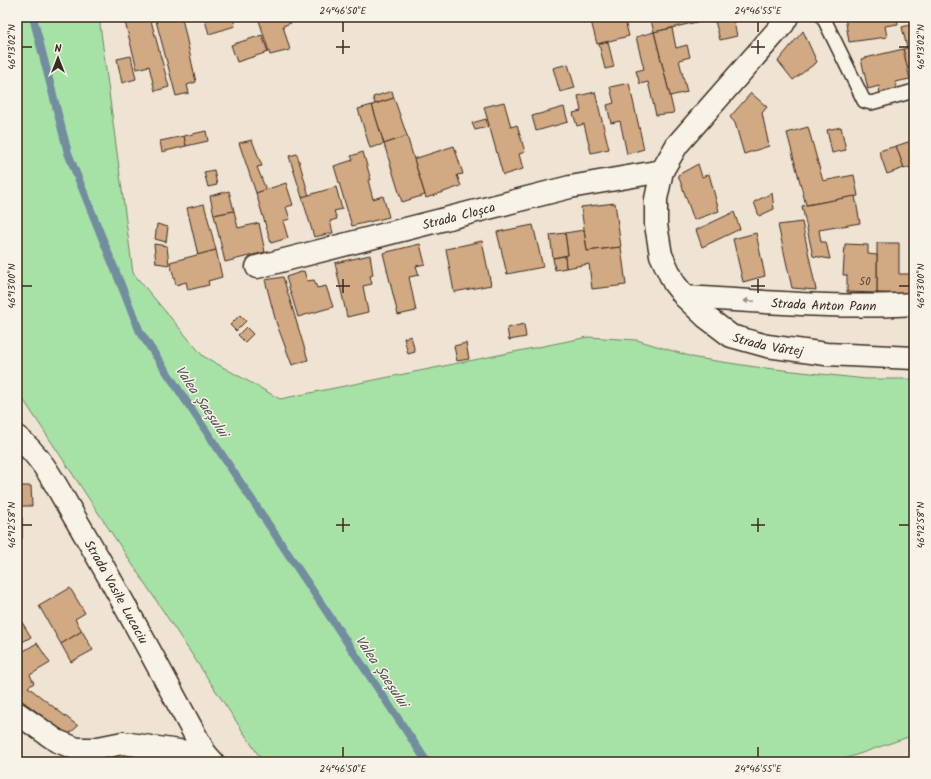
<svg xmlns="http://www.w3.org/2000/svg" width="931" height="779" font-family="Kalam,sans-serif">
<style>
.green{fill:#a6e1a6;stroke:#708662}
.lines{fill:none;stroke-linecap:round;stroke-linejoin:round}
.stream{stroke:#738da0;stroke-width:8}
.building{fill:#d1a983;stroke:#3b2a1e}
.service-casing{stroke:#3b2a1e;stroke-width:16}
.minor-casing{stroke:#3b2a1e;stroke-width:25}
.tertiary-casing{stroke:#3b2a1e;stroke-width:25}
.service{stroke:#f7f3e8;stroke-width:13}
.minor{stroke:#f7f3e8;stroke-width:22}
.tertiary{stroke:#f7f3e8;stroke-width:22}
.oneway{fill:#998e83}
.ticks{fill:none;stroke:#3b2a1e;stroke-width:1.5}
.labels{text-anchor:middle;stroke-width:3;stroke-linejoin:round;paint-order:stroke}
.number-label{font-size:11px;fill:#604a37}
.street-label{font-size:13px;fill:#3b2a1e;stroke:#f7f3e8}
.water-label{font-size:14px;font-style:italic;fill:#525354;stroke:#f7f3e8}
.neatline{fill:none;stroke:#3b2a1e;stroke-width:1.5}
.ticks-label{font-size:10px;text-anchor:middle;fill:#3b2a1e}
</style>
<rect width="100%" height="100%" fill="#efe4d4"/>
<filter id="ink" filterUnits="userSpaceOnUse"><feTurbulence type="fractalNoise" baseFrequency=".025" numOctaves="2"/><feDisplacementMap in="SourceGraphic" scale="8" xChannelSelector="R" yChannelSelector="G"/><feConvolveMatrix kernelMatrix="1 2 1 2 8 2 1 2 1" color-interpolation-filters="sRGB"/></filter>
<g filter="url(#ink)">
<polygon class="green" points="17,17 99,17 133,273 203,356 280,399 588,337 637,340 696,358 756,367 866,379 914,379 914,735 836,762 263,762 17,390"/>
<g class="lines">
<polyline class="stream" points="33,17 68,153 140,332 427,762"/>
</g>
<g class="building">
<polygon points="130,17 150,17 169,87 155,91 149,66 137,69 124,18"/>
<polygon points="155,17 174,17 175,19 182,18 196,82 187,85 189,93 176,96"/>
<polygon points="204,17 233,17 235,26 209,34"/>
<polygon points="258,17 289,17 291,23 283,26 290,50 270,55"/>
<polygon points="607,17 624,17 629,36 597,44 591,21"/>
<polygon points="650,17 704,17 705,20 654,32"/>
<polygon points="714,17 739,17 733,18 737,36 720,40"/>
<polygon points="845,17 897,17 898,24 885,26 887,37 849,42"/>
<polygon points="914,24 914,46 907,48 902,27"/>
<polygon points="672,28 676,48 687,45 690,57 679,60 687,92 670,96 654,32"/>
<polygon points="803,31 817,62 793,80 778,61"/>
<polygon points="654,32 670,96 674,113 656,115 648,82 640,84 636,71 644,69 636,37"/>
<polygon points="262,35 268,52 237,62 231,45"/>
<polygon points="608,42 614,67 605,69 599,44"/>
<polygon points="914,46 914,66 907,68 903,49"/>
<polygon points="903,49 910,79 895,82 897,90 880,94 879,86 868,89 861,59"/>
<polygon points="131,56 136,79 122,83 117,59"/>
<polygon points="568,64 575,88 560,92 553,68"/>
<polygon points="629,83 644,149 627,154 620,121 611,123 607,105 614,103 610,87"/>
<polygon points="392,91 394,98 375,104 373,97"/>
<polygon points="595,92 609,149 591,153 584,124 577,126 573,113 581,111 578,96"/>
<polygon points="751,93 767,107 762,113 769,146 744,154 735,123 730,117"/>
<polygon points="394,98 407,136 384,144 372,105"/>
<polygon points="504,102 511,127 517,125 525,152 519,154 523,169 503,175 484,107"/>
<polygon points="372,105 384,144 370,148 358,109"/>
<polygon points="564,107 568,122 536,131 532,116"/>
<polygon points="486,119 488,127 475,130 472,123"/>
<polygon points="808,127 823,181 854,175 858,196 806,205 787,133"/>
<polygon points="841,127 846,150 832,153 827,130"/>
<polygon points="206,131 208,141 186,146 184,136"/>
<polygon points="184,136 186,146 162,152 160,141"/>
<polygon points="407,136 425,195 402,202 384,144"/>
<polygon points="252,140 262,166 257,167 266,190 256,193 239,143"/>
<polygon points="914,140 914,166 904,169 896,146"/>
<polygon points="454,146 463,174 457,175 461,186 426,198 414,159"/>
<polygon points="896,146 904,168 887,174 879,151"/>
<polygon points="363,152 371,180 368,180 373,199 383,196 389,217 352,226 334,166 353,160 351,156"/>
<polygon points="297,154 309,196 302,197 289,156"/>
<polygon points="698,164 702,177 709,174 719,211 694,220 678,175"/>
<polygon points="214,170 217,185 208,187 204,172"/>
<polygon points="914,182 914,198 910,183"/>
<polygon points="286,183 293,205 286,207 290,219 283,221 288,238 271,243 256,193"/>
<polygon points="336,187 342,209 334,211 337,219 330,221 333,233 314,237 302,197"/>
<polygon points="229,191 234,211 214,215 210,196"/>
<polygon points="772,193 774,209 759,216 754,202"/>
<polygon points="855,196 860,223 819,230 821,242 826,242 830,259 813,256 802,206"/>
<polygon points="615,203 621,247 587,251 581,207"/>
<polygon points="204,204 216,250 198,255 187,208"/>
<polygon points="234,211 238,228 259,223 265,252 225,262 214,215"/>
<polygon points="734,212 740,229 702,247 696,230"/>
<polygon points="802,222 816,290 792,288 778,225"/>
<polygon points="157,224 168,227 166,242 155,239"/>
<polygon points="533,225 543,267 507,274 497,232"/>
<polygon points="584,230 587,251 621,247 626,285 592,289 589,264 566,268 565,256 568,255 565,233"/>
<polygon points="565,233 568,255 553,258 550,235"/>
<polygon points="756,233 765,276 743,282 733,239"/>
<polygon points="482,241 491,285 454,292 446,249"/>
<polygon points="877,243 899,243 899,274 914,274 914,294 877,293"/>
<polygon points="154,244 167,246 169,265 156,263"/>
<polygon points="420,244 425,264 416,266 419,275 409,277 416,311 398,315 383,253"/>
<polygon points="845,244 868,245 868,254 877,255 877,293 847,292 847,275 843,275"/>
<polygon points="216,250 222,277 208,281 209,285 188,290 186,282 176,285 170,262"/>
<polygon points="370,255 373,275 370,276 372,284 363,286 368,312 347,317 335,263"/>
<polygon points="565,256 566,268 555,270 553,258"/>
<polygon points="304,271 307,281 314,280 317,288 326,286 333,307 298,317 286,277"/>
<polygon points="283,277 308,360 292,365 276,322 265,280"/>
<polygon points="240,315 246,321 236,331 230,325"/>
<polygon points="524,324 526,337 509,340 507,328"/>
<polygon points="246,327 253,334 245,342 238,335"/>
<polygon points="411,336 415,352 408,354 404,338"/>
<polygon points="466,343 469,359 457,361 454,346"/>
<polygon points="17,486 31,486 32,506 17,506"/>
<rect x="17" y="518" width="5" height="20"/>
<polygon points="70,588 85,613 75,619 82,631 61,644 39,606"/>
<polygon points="17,614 31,637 17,645"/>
<polygon points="82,631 93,650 71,662 61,644"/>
<polygon points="37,643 50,663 30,675 34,683 28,687 78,726 68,735 17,697 17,655"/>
</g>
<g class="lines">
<g class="service-casing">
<polyline id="service" points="823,17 864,101 871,103 914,91"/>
</g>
<g class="minor-casing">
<g id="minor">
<path id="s1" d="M257,267L570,187L662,171"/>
<path id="s2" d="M685,297C761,301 838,309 914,304"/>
<path id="s3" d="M17,437C44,458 58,490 75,518C121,595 162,675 205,753L213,762"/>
<polyline points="17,713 57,741 77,749 93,749 123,743 179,751 205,753"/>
</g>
</g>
<g class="tertiary-casing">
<g id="tertiary">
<path id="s4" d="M787,17L783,24L677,145L662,171L656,199V225L661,255L674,283L685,297L706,317L731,336L767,346L826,354L914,358"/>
</g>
</g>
<use href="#service" class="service"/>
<use href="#minor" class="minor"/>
<use href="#tertiary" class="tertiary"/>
</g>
<defs><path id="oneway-solid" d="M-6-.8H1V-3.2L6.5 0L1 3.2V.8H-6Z"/></defs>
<use class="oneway" href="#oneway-solid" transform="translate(749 301) rotate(-177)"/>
</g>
<path class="ticks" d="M343,22V32M758,22V32M343,40V54M758,40V54M22,47H32M336,47H350M751,47H765M899,47H909M343,279V293M758,279V293M22,286H32M336,286H350M751,286H765M899,286H909M343,518V532M758,518V532M22,525H32M336,525H350M751,525H765M899,525H909M343,747V757M758,747V757"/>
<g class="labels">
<g class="number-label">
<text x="865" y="285">50</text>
</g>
<g class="street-label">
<text dy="5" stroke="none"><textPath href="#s1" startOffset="208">Strada Cloșca</textPath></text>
<text dy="5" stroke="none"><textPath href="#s2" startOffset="139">Strada Anton Pann</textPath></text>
<text dy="5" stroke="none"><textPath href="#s4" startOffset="431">Strada Vârtej</textPath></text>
<text dy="5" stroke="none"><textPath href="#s3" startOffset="185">Strada Vasile Lucaciu</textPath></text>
</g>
<g class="water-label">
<text transform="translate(202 401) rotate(56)" y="5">Valea Șaeșului</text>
<text transform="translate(382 671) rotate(56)" y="5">Valea Șaeșului</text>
</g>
</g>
<rect width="931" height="779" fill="none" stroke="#f7f3e8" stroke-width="44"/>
<g transform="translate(58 58)" stroke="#f7f3e8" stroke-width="3" paint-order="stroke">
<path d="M0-3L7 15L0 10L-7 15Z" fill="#3b2a1e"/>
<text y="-6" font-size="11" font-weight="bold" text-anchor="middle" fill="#3b2a1e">N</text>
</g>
<rect x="22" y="22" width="887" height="735" class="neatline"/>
<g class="ticks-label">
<text x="343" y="14">24°46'50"E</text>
<text x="758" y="14">24°46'55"E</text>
<text transform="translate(11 47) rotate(-90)" y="4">46°13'02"N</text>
<text transform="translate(920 47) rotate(-90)" y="4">46°13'02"N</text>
<text transform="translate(11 286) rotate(-90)" y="4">46°13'00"N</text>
<text transform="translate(920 286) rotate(-90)" y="4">46°13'00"N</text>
<text transform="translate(11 525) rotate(-90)" y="4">46°12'58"N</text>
<text transform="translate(920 525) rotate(-90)" y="4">46°12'58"N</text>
<text x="343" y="772">24°46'50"E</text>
<text x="758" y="772">24°46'55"E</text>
</g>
</svg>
